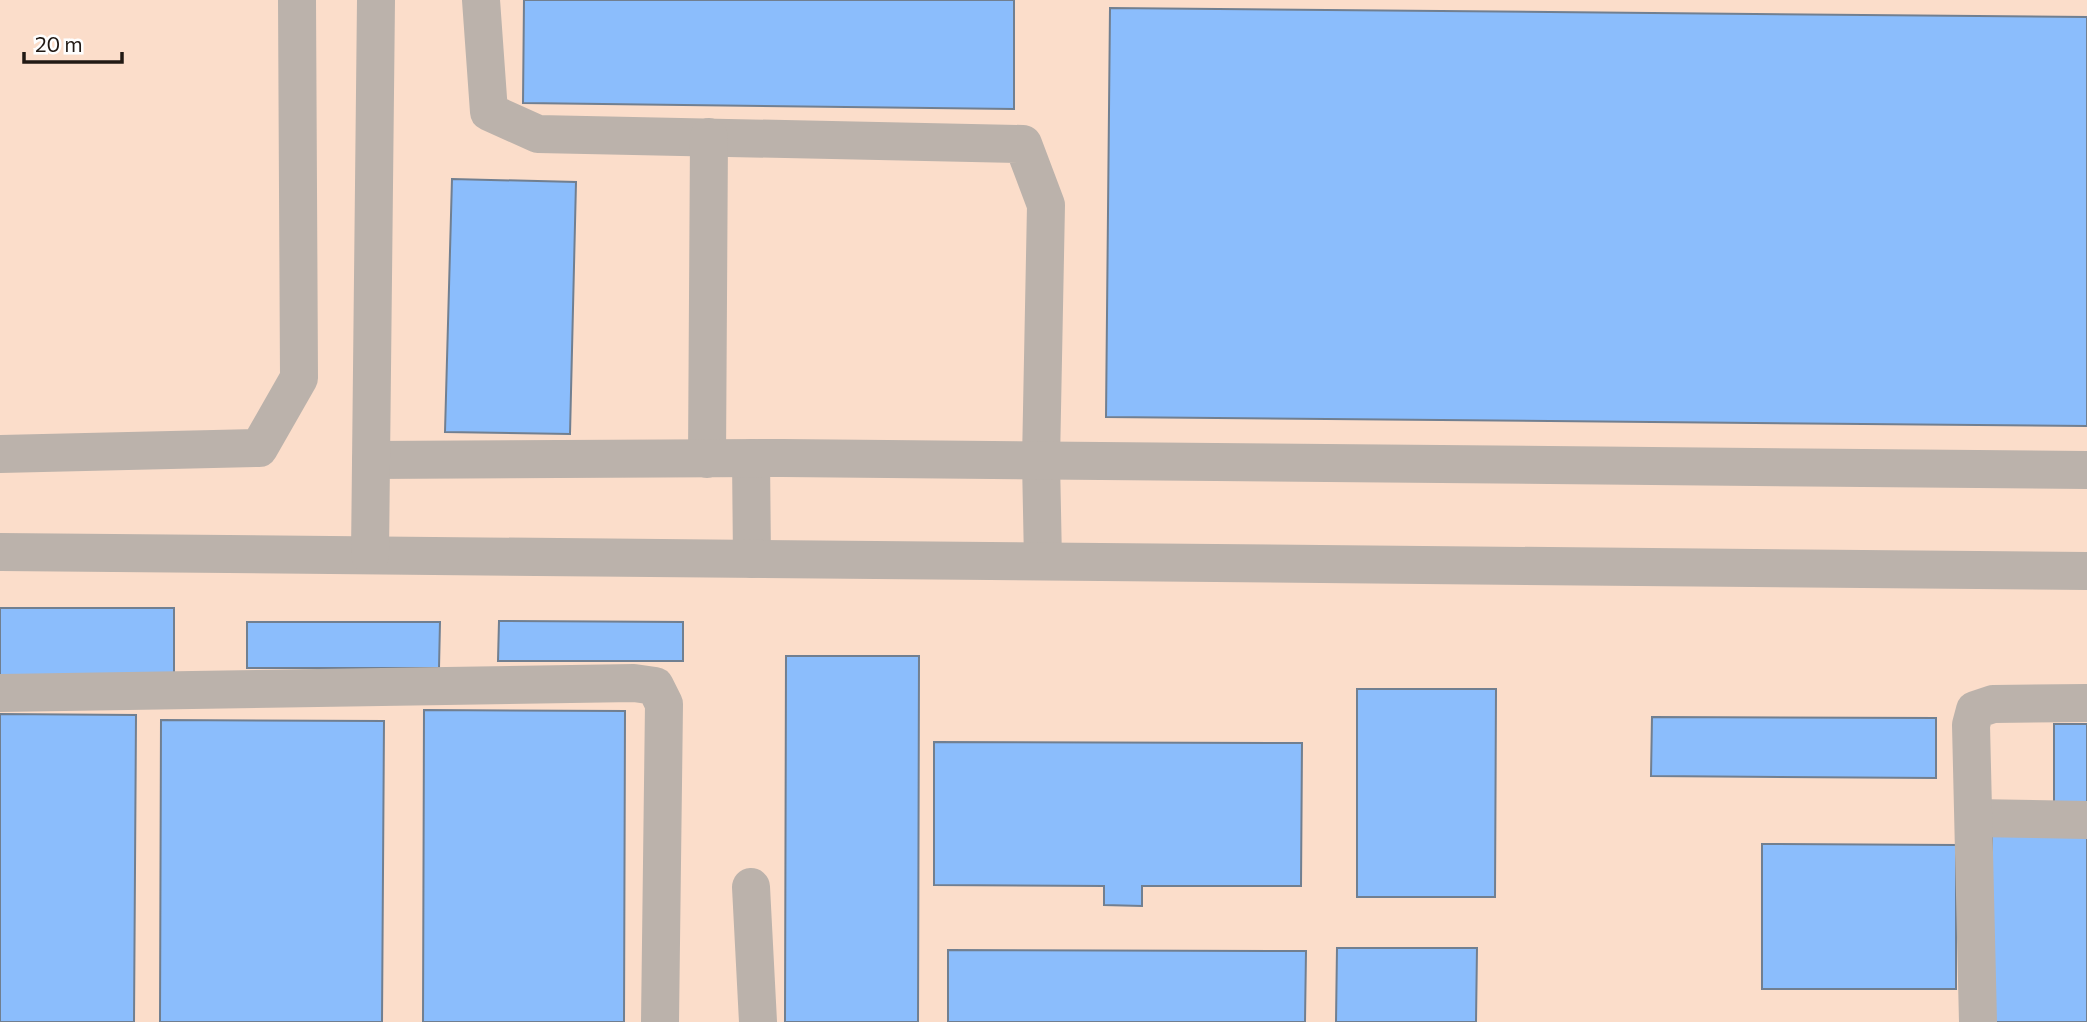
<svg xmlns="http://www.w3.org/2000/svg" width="2087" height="1022" font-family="Commissioner,sans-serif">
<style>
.built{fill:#fbddca}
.building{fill:#8bbdfc;stroke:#717f90;stroke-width:2}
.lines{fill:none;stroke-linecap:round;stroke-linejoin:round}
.minor{stroke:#bbb2ab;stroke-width:38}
</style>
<rect width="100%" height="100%" fill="#ffede1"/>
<rect class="built" x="0" y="0" width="2087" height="1022"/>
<g class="building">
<polygon points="524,0 1014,0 1014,109 523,103"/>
<polygon points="1110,8 2087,17 2087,426 1106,417"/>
<polygon points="452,179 576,182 570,434 445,432"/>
<polygon points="0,608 174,608 174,681 0,680"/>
<polygon points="499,621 683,622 683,661 498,661"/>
<polygon points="247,622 440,622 439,668 247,668"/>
<polygon points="786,656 919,656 918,1022 785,1022"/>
<polygon points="1357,689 1496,689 1495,897 1357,897"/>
<polygon points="424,710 625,711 624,1022 423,1022"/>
<polygon points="0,714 136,715 134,1022 0,1022"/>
<polygon points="1652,717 1936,718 1936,778 1651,776"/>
<polygon points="161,720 384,721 382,1022 160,1022"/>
<rect x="2054" y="724" width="33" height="84"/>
<polygon points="934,742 1302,743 1301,886 1142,886 1142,906 1104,905 1104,886 934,885"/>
<rect x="1992" y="836" width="95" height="186"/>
<polygon points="1762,844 1956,845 1956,989 1762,989"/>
<polygon points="1337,948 1477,948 1476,1022 1336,1022"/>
<polygon points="948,950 1306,951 1305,1022 948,1022"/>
</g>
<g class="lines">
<g class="minor">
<polyline points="481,0 489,112 538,134 1023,144 1046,205 1041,461 1043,561"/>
<polyline points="0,454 259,448 299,378 297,0"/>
<polyline points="751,458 752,559"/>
<polyline points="707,459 709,137"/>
<polyline points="371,460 783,458 2087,470"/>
<polyline points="0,552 2087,571"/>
<polyline points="370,555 376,0"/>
<polyline points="0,693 634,683 655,686 664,704 660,1022"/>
<polyline points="1974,818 2087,820"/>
<polyline points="751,887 758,1022"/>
<polyline points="1978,1022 1971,725 1975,710 1993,704 2087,703"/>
</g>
</g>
<path d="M24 52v10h98v-10" fill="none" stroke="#211914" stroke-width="3.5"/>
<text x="35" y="52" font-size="21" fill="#211914" stroke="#fefefe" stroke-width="5" paint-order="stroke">20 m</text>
</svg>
